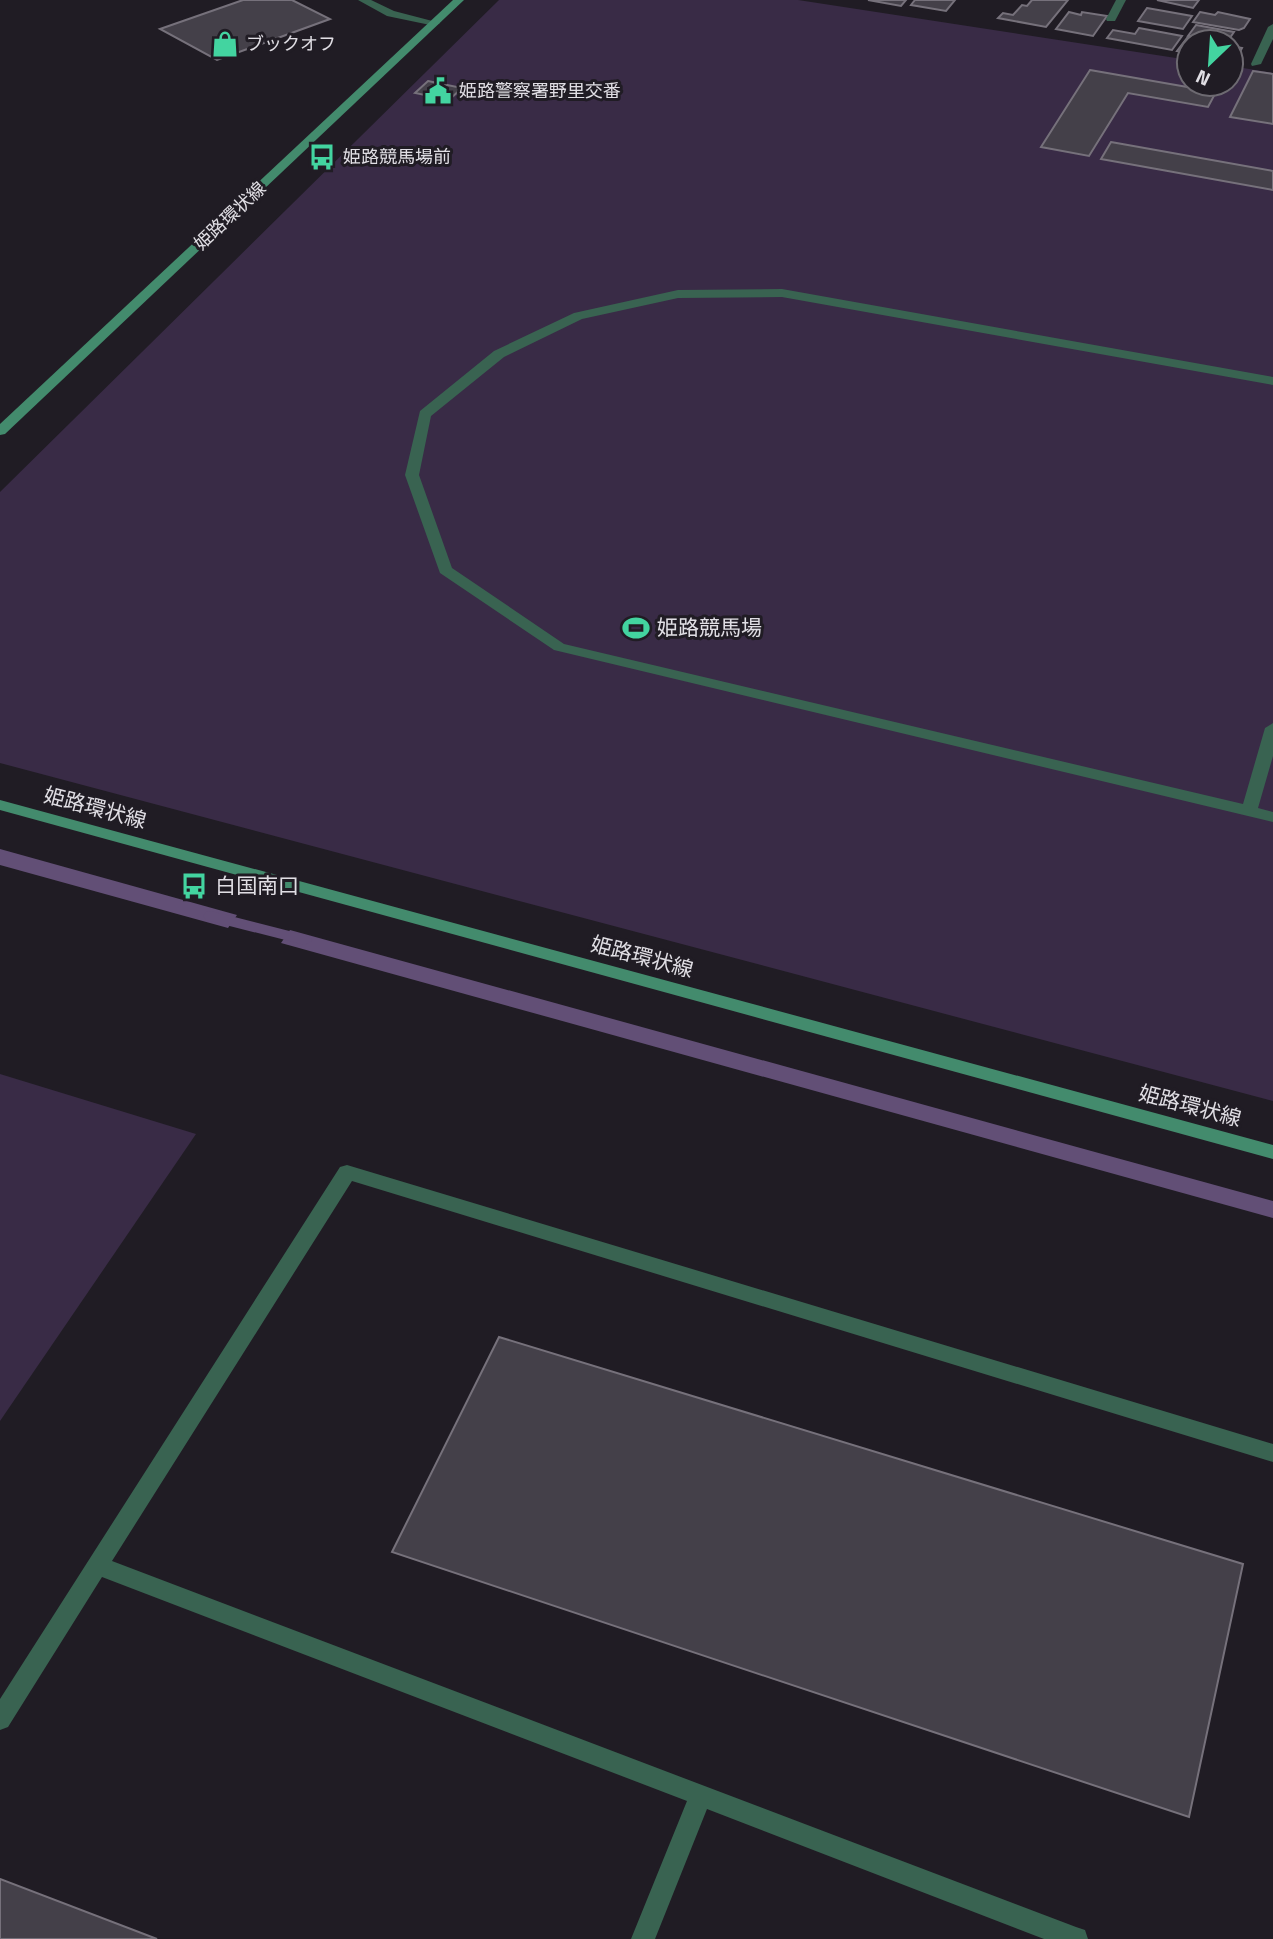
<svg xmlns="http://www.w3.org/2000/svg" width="1273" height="1939" font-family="'Titillium Web','Noto Sans JP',sans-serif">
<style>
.green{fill:#392b46}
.water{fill:#624f76}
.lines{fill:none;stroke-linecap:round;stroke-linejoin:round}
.stream{fill:#624f76;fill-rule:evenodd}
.building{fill:#444049;stroke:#76717b;stroke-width:2}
.service{fill:#396351;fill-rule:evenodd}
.minor{fill:#396351;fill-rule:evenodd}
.secondary{fill:#438b6d;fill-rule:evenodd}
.labels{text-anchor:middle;stroke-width:6;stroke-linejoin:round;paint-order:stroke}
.far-poi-label{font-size:18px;fill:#e0dee4;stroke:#201c24;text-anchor:start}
.far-street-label{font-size:18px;fill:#e0dee4;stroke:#201c24}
.poi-label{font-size:21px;fill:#e0dee4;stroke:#201c24;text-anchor:start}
.street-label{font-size:21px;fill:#e0dee4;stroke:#201c24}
</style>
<rect width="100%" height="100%" fill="#201c24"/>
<g class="green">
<polygon points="499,0 798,0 1189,60 1189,84 1231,84 1231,66 1273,73 1273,1101 0,763 0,492"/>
<polygon points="0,1074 196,1134 0,1421"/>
</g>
<g class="water">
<polygon points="0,849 237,915 228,928 0,865"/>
<polygon points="290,930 1273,1201 1273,1218 281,943"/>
</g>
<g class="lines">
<polygon class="stream" points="211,911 305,935 313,940 305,945 206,920 203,916 206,912"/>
</g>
<g class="building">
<polygon points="243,0 292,0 330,19 217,60 160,29"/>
<polygon points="868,0 906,0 901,6"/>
<polygon points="915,0 955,0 946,11 911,5"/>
<polygon points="1032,0 1068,0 1046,27 998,18 1003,13 1013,15 1022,5 1027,6"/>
<polygon points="1157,0 1199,0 1193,8"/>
<polygon points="1147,8 1192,16 1183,29 1138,21"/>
<polygon points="1069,12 1081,15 1082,12 1107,16 1093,36 1056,29"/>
<polygon points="1200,12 1215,15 1218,12 1250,19 1244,28 1239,30 1193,22"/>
<polygon points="1196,25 1234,32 1227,42 1188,36"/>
<polygon points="1139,28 1182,36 1172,50 1107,38 1113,30 1135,34"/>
<polygon points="1187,38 1209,42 1189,42 1189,53 1177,51"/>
<polygon points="1231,46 1242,48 1235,61 1231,60"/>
<polygon points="1090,70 1216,92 1208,107 1128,93 1089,156 1041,147"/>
<polygon points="1253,71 1273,74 1273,124 1230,117"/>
<polygon points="428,81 462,88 449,100 415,93"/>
<polygon points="1111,142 1273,171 1273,190 1101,159"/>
<polygon points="499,1337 1243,1564 1189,1817 392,1552"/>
<polygon points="0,1879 157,1939 0,1939"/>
</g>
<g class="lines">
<g class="service">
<polygon points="782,289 1273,377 1273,385 782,297 678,298 582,319 504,357 431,416 419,475 452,568 564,644 1243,804 1265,728 1273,723 1273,756 1258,808 1273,812 1273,822 554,650 440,573 405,475 420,411 494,351 574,313 678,290"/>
<polygon points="347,1165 1273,1444 1273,1462 352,1181 112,1561 1076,1927 1085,1930 1088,1939 1044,1939 707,1809 655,1939 631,1939 687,1801 102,1577 8,1727 0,1730 0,1699 340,1167"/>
</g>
<g class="minor">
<polygon points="358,0 371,0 394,11 440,23 435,26 387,16"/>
<polygon points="1116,0 1126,0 1115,21 1107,21 1106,19"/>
<polygon points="1273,24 1273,39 1261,64 1252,66 1251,64 1268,27"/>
</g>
<g class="secondary">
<polygon points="453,0 464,0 5,434 0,435 0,424"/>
<polygon points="0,800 1273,1145 1273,1159 0,810"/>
</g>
</g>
<defs>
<g id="shop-bare" transform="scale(2.1)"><path d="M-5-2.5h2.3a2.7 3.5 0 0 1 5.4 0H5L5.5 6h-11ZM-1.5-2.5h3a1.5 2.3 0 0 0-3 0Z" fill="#43d4a0" stroke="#201c24" stroke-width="2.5" paint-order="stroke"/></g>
<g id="civic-bare" transform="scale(2.1)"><path d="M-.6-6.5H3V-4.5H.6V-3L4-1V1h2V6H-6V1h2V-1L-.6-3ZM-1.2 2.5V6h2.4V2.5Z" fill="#43d4a0" stroke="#201c24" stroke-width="2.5" paint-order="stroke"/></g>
<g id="bus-bare" transform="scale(2.1)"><path d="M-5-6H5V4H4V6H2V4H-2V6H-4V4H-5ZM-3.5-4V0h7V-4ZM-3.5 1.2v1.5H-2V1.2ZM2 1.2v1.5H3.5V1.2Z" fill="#43d4a0" stroke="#201c24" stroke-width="2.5" paint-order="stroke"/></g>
<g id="stadium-bare" transform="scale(2.1)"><path d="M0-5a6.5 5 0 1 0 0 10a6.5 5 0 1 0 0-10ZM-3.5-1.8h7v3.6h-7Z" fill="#43d4a0" stroke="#201c24" stroke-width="2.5" paint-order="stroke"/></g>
</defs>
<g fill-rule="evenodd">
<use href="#shop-bare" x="225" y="44"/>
<use href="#civic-bare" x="438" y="91"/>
<use href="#bus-bare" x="322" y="157"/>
<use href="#stadium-bare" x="636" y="628"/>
<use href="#bus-bare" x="194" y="886"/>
</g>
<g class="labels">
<g class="far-poi-label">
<text x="246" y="50">ブックオフ</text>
<text x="459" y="97">姫路警察署野里交番</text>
<text x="343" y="163">姫路競馬場前</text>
</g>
<g class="far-street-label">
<text transform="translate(230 216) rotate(-43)" y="6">姫路環状線</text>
</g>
<g class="poi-label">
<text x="657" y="635">姫路競馬場</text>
<text x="215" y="893">白国南口</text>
</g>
<g class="street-label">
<text transform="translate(95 808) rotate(15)" y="7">姫路環状線</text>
<text transform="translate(642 957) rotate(15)" y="7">姫路環状線</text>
<text transform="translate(1190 1106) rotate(15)" y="7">姫路環状線</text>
</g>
</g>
<g transform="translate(1210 63) rotate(205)"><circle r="33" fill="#201c24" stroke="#6d6a71" stroke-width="2"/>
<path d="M0-5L12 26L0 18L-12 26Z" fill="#43d4a0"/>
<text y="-10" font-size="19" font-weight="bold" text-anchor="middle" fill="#e0dee4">N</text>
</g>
</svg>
